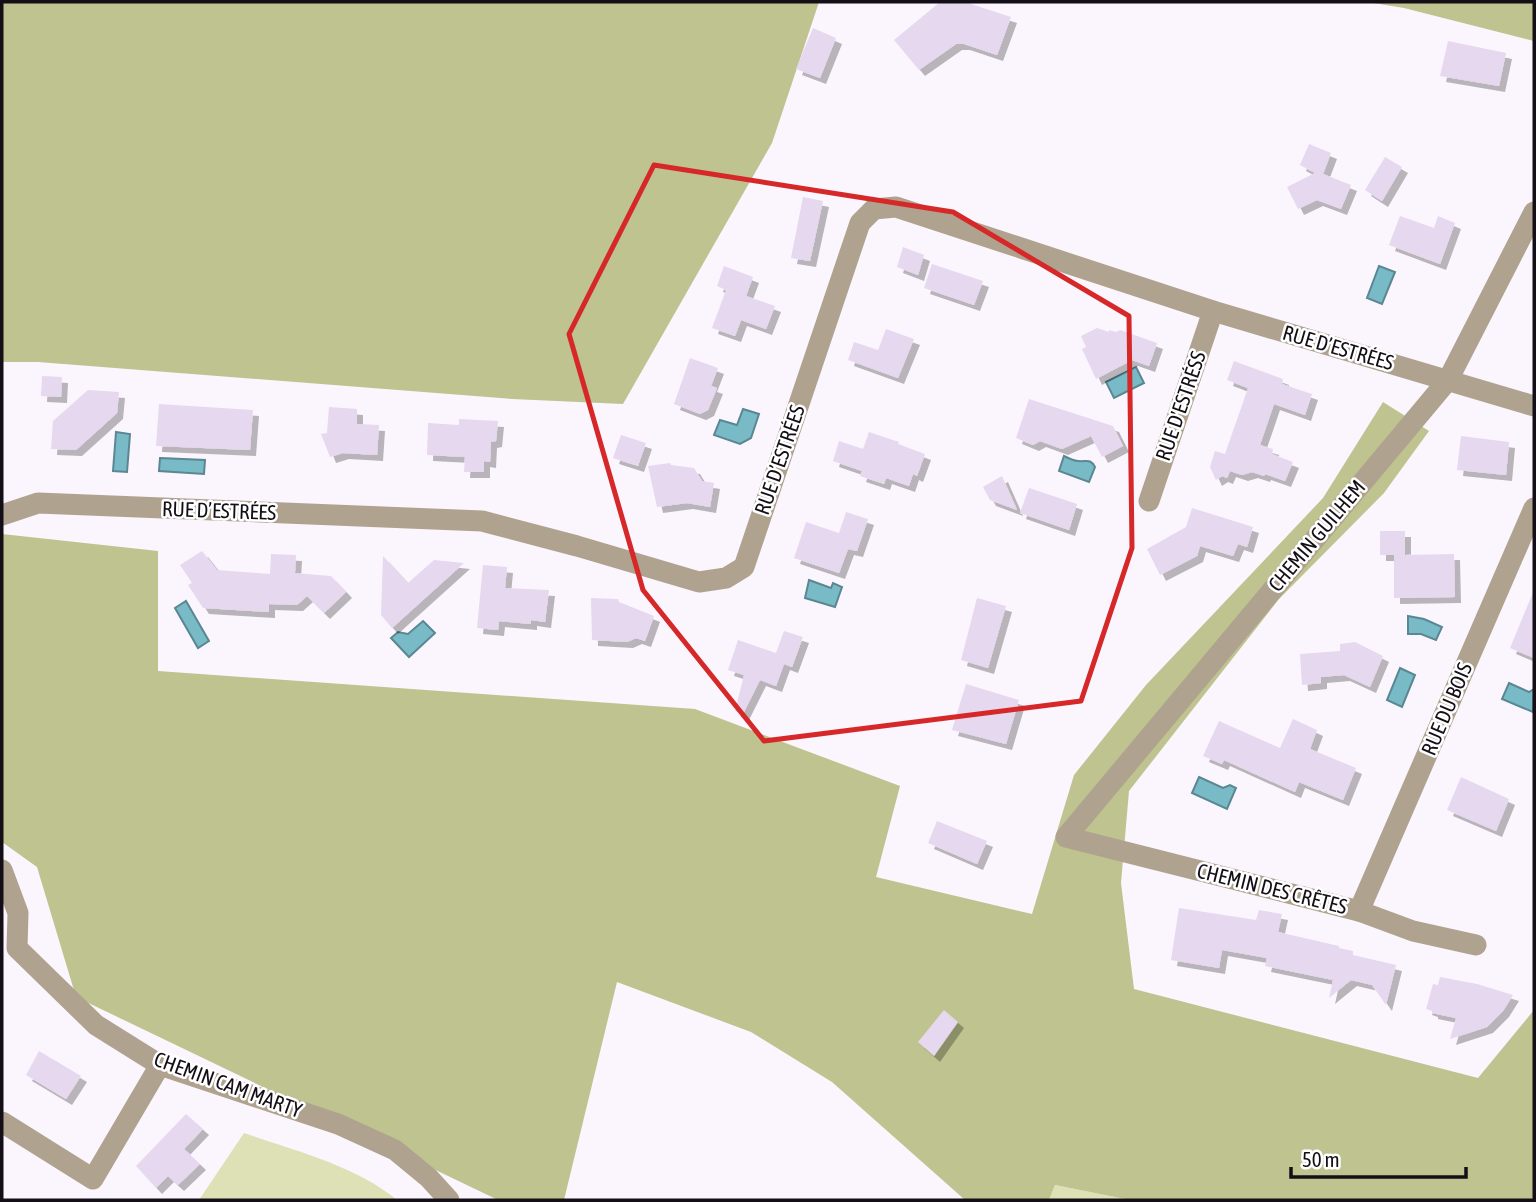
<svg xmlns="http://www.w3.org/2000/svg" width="1536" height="1202" font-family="'Asap Condensed',sans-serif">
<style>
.green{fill:#dde1b5}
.forest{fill:#bec38f}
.water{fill:#78bac6;stroke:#5a8792;stroke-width:2}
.building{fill:#e6d8ee;filter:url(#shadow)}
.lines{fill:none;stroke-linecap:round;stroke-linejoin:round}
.street{stroke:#afa38f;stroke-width:21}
.marked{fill:none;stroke:#d62828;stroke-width:5;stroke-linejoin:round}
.labels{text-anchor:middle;stroke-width:5;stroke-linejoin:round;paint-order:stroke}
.street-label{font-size:21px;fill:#140f17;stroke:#fff}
</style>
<defs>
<filter id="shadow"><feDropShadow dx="6" dy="6" stdDeviation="0" flood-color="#0004"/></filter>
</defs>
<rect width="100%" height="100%" fill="#fbf5fe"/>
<g class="green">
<path d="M244,1133C293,1150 357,1166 397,1200H199Z"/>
<polygon points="1055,1185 1130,1200 1049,1200"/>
</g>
<g class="forest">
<polygon points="2,2 819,2 772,143 623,404 512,399 38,362 2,362"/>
<polygon points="1367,2 1534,2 1534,41 1404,8"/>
<polygon points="1383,402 1429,431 1384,493 1279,599 1129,791 1121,883 1134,989 1478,1078 1534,1010 1534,1200 1130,1200 1055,1185 1049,1200 965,1200 832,1082 751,1032 617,982 564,1200 498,1200 76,997 37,867 2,842 2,534 158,551 158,671 695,709 900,786 876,877 1032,914 1074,775 1146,685 1323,498"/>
</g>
<g class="water">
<polygon points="1379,266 1395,272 1382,304 1367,298"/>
<polygon points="1136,367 1144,383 1114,398 1106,382"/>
<polygon points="743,409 759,414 751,438 740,444 714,435 720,420 737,425"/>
<polygon points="116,432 130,434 127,472 113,471"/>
<path d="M1064,456C1068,458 1074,461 1078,461C1087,462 1090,458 1095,467L1089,482L1059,471Z"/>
<polygon points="160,458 205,460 204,474 159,471"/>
<polygon points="809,580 831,588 833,583 842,587 835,607 805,598"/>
<polygon points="186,601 209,641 198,648 175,608"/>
<polygon points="1408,616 1424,619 1442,627 1436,640 1421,634 1408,634"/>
<polygon points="423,621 435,633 409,657 391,638 398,632 408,634"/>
<polygon points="1400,668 1415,675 1402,707 1387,700"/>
<polygon points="1509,683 1529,692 1534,689 1533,712 1502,699"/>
<polygon points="1199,777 1223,788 1230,785 1236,788 1227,809 1192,793"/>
</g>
<g class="building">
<polygon points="940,2 965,2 1011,17 997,55 964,44 956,44 919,70 894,40"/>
<polygon points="813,28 836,38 820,78 796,69"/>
<polygon points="1448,41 1506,53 1499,86 1440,76"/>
<polygon points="1309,144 1331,153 1323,174 1351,185 1341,209 1317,200 1298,209 1287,187 1315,173 1300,165"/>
<polygon points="1385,157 1402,167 1382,201 1365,190"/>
<polygon points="803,197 823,201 810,261 791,258"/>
<polygon points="1400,216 1434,228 1438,216 1455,223 1440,264 1389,245"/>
<polygon points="903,247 924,255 918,275 897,267"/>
<polygon points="932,264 983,281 974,305 924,288"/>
<polygon points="724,266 753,277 746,296 775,306 766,329 741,320 735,336 712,328 726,290 717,286"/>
<polygon points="1097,328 1109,332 1109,330 1116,332 1120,330 1157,343 1149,366 1132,360 1096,379 1082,349 1086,347 1081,336"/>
<polygon points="886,329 914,339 898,378 848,360 854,342 878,350"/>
<polygon points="690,358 718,368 711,386 717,388 708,410 700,414 674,404"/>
<polygon points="1234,361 1283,379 1282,384 1312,394 1305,415 1274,404 1260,445 1273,449 1272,454 1293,462 1285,481 1265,474 1264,476 1252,472 1242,475 1230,471 1227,478 1222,476 1216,480 1210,467 1215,451 1225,454 1248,388 1227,380"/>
<polygon points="42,376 62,377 61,397 41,396"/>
<polygon points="88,390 119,392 117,413 76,450 51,449 53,421"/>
<polygon points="1029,399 1113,426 1123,446 1102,457 1091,436 1062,449 1040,441 1033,445 1016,438"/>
<polygon points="159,404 253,410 250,450 156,446"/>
<polygon points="329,407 357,409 357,424 379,425 377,455 343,453 330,457 321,434 327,433"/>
<polygon points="459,419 498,421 496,441 491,442 490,462 484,461 484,472 464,472 465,457 427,455 428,423 459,425"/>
<polygon points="869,432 899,442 898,444 925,454 917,476 913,474 909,486 886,478 884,484 860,476 862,471 833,461 839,441 863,449"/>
<polygon points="621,435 646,443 638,466 613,458"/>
<polygon points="1461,436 1509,442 1506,475 1457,470"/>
<polygon points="670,463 671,465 694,468 702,481 714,483 710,507 687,503 657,507 648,466"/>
<polygon points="1002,476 1017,510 990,500 983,487"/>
<polygon points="1029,488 1077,504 1069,530 1020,513"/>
<polygon points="1192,508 1253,527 1247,547 1238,544 1233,556 1200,546 1197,556 1160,575 1147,549 1186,527"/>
<polygon points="846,512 868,519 857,551 848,549 839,573 794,558 806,522 839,533"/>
<polygon points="1380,531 1405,531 1405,555 1454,554 1455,597 1394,598 1394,555 1380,555"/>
<polygon points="202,551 217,570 270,574 271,554 296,555 295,573 331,576 346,592 324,613 307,596 297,605 269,604 269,612 203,608 188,585 192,583 180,565"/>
<polygon points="383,556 408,583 434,560 464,563 392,628 381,615"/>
<polygon points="483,565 507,567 505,588 549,590 545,622 531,620 531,624 499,621 498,630 477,628"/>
<polygon points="1534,590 1534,658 1510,648"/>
<polygon points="591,598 618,599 619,602 654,616 645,641 636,638 627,642 592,640"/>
<polygon points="977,598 1006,606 988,668 961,660"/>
<polygon points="784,631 803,637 792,667 784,664 776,686 760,680 743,714 735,711 744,675 728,670 738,640 776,653"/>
<polygon points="1355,642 1383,656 1370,687 1344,675 1321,677 1321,683 1302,685 1300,654 1340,651 1340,644"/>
<polygon points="966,684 1019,700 1006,744 952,730"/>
<polygon points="1293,719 1317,730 1310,749 1356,768 1343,800 1299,782 1295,792 1224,760 1222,764 1203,756 1219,721 1280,748"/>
<polygon points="1461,777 1509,799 1496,831 1447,810"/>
<polygon points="937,821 987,841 977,864 928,843"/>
<polygon points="1179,908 1256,920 1259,910 1282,914 1278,932 1339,946 1339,948 1353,951 1353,955 1396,965 1386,1005 1372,985 1351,980 1329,998 1333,980 1265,966 1267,958 1222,950 1219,968 1171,960"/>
<polygon points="1440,977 1477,984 1513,995 1503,1011 1487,1027 1450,1039 1456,1018 1432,1013 1432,1011 1426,1009 1433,984 1438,985"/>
<polygon points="944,1010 958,1022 934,1056 918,1042"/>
<polygon points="39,1051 81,1076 66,1099 26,1075"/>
<polygon points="186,1114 203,1129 184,1149 200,1164 178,1185 168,1176 156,1188 136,1166"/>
</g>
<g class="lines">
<g class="street">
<polyline points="1149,501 1213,311"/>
<polyline points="2,515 38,503 482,521 577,546 699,582 726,578 744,567 860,223 874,209 896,207 1213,311 1534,406"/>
<polyline points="2,870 18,913 17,948 96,1025 160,1065 338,1124 395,1150 429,1178 449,1200"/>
<polyline points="1359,911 1534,508"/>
<polyline points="1476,945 1413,931 1359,911 1066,837 1448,380 1534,212"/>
<polyline points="2,1122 93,1179 160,1065"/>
</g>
</g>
<path class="marked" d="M654,165L953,212L1129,316L1132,548L1081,701L764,741L643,590L569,334Z"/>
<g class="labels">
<g class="street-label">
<text transform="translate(1338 348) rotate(16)" y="7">RUE D’ESTRÉES</text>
<text transform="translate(1181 406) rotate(-71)" y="7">RUE D'ESTRÉSS</text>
<text transform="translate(780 460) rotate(-71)" y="7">RUE D’ESTRÉES</text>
<text transform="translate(219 511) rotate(2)" y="7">RUE D’ESTRÉES</text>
<text transform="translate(1317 536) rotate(-50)" y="7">CHEMIN GUILHEM</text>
<text transform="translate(1447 709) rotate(-67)" y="7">RUE DU BOIS</text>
<text transform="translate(1272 889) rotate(14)" y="7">CHEMIN DES CRÊTES</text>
<text transform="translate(228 1085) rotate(20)" y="7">CHEMIN CAM MARTY</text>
</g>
</g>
<rect width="1536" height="1202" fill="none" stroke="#140f17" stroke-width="7"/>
<path d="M1291 1167v10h175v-10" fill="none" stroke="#140f17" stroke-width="3.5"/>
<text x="1302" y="1167" font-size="21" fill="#140f17" stroke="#ffffff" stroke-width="5" paint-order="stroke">50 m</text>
</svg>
